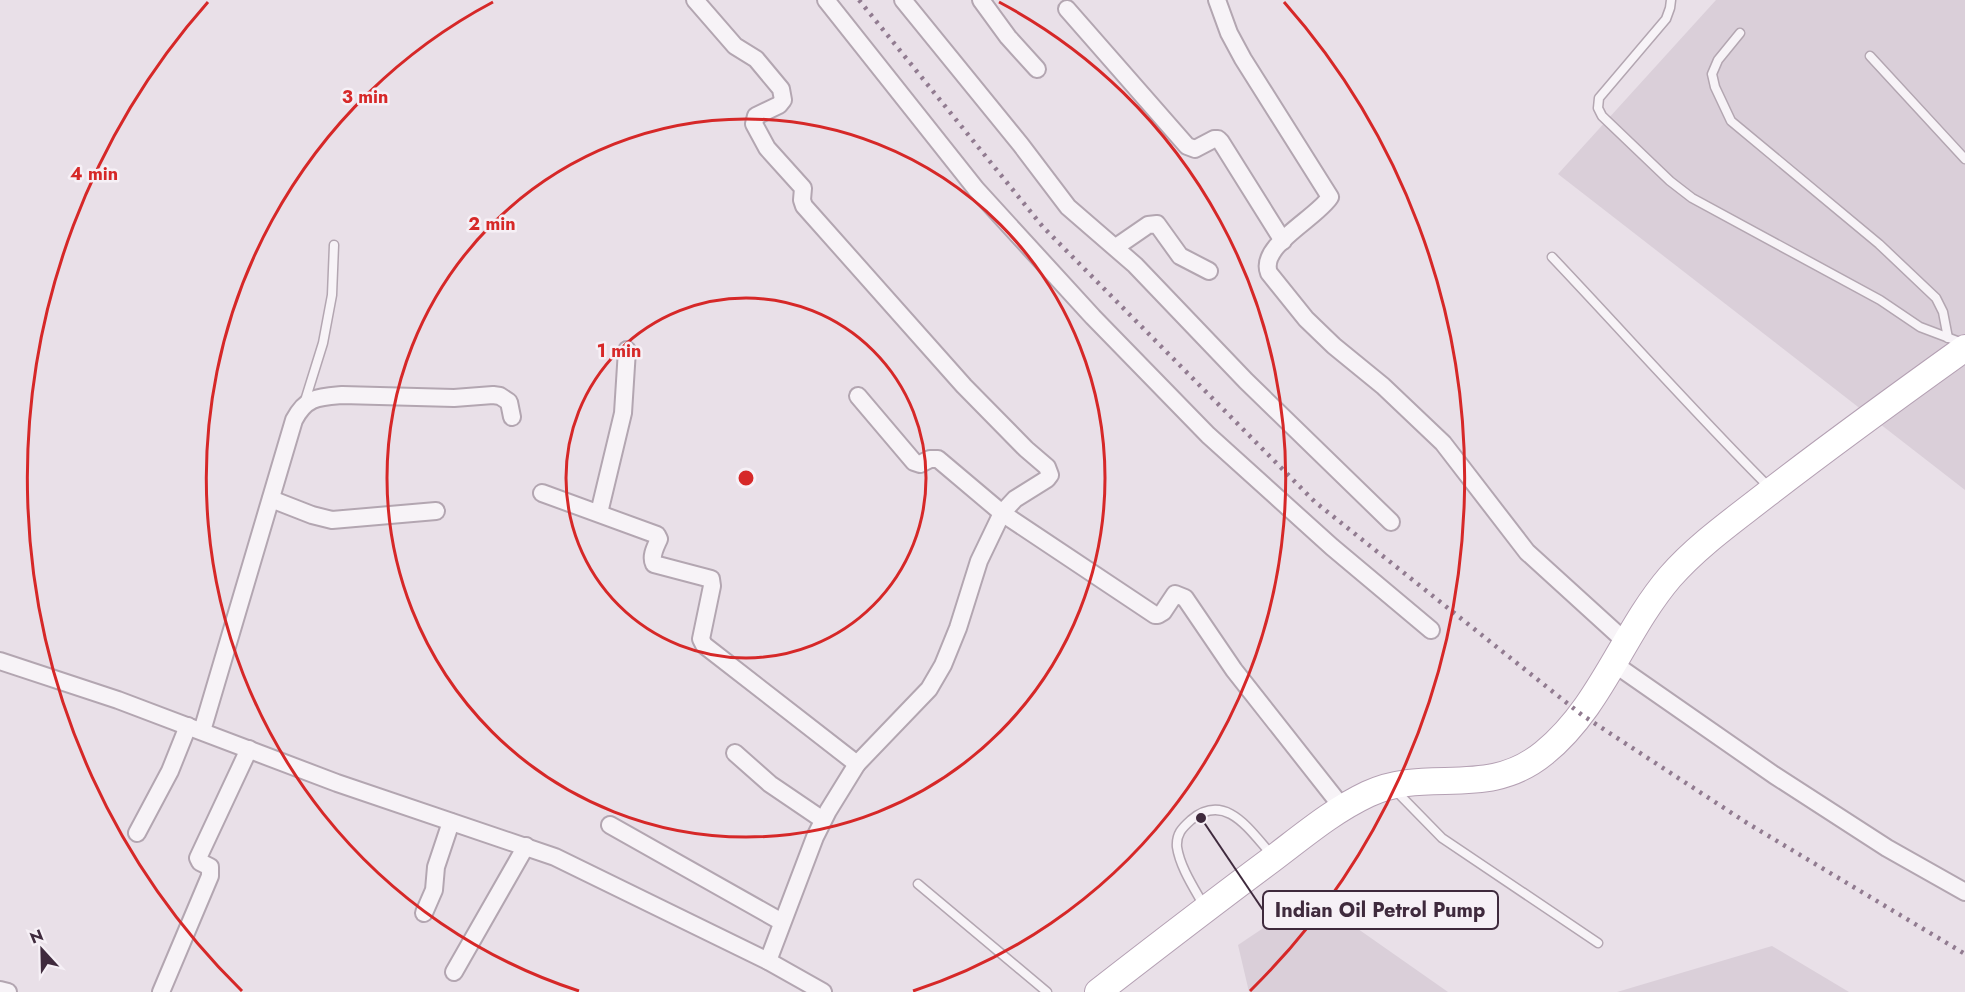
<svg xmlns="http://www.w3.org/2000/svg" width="1965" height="992" font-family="Jost,sans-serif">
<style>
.built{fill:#dacfd9}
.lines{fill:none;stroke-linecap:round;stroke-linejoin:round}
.lane-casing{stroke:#b3a6b1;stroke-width:11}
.street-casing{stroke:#b3a6b1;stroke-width:20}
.primary-casing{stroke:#b4a0b3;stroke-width:28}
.lane{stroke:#f7f3f7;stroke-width:8}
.street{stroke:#f7f3f7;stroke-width:16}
.primary{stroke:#fff;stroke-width:26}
.rail{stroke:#917b90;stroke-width:4.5;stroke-dasharray:3 6;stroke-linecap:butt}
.ring{fill:none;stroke:#d62828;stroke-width:3}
.centre{fill:#d62828;stroke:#f6f0f6;stroke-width:3}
.ring-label{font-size:18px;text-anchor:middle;font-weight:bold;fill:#d62828;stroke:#f6f0f6;stroke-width:5;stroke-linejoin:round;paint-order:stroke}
.leader{fill:none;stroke:#3f2a3d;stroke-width:2}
.callout-dot{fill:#3f2a3d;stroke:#f6f0f6;stroke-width:2}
.callout{fill:#f6f0f6;stroke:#3f2a3d;stroke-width:2}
.callout-label{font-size:20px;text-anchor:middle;font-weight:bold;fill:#3f2a3d}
</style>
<rect width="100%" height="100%" fill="#e9e0e8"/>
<g class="built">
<polygon points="1716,0 1965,0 1965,490 1558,174"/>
<polygon points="1311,896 1448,992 1249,992 1238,945"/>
<polygon points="1772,946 1849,992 1617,992"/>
</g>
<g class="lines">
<g class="lane-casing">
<g id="lane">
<polyline points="1671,0 1670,8 1666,19 1599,98 1598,108 1602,116 1670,181 1692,198 1880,300 1920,327 1965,344"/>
<polyline points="1740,33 1718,60 1712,74 1715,87 1731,121 1879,244 1936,298 1943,312 1948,338"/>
<polyline points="1870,56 1965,159"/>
<path d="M1552,257C1625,334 1695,413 1770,488"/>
<polyline points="304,404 323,343 332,295 334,245"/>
<polyline points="1396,791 1442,838 1598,943"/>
<polyline points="918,884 1047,992"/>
<path d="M1204,906C1194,888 1180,867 1177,847C1176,834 1182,828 1191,820C1226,791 1250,831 1272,855"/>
</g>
</g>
<g class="street-casing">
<g id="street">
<polyline points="695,0 735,46 756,59 781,89 783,100 779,105 756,116 754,124 767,148 803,188 802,200 804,206 964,386 1026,449 1047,467 1050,475 1047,479 1015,499 1002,513 979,561 958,628 943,665 929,689 857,764 828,811 815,837 768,961"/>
<polyline points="826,0 976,189 1093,317 1208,435 1332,547 1431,630"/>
<polyline points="903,0 1021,145 1068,207 1135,265 1246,381 1391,522"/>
<polyline points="981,0 1008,37 1037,69"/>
<path d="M1217,0L1229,33L1243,59L1330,197C1317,218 1258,246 1269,273L1306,319L1334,346L1383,386L1443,443L1527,552L1626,642"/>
<polyline points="1067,9 1187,146 1195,149 1214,139 1218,139 1221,142 1283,241"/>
<polyline points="1116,247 1148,225 1157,224 1180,256 1209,271"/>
<polyline points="858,396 914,462 920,464 930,459 938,459 1002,513 1155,615 1158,615 1163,612 1175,594 1185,598 1234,670 1342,807"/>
<path d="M542,493L657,535L659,539C656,546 650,556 654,564L711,579L712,586L701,639L704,645L857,764"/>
<polyline points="271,499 312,515 332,520 436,511"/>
<polyline points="599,513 623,413 627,350"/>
<polyline points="0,661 118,700 337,783 555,857 768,961 823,992"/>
<polyline points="1613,663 1774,775 1887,848 1965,892"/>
<path d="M202,731L294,420C306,397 318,397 342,395L454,398L493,395L500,396L509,402L512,417"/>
<polyline points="735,753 770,784 823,820"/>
<polyline points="610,825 782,922"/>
<polyline points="137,833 170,771 188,726"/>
<polyline points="424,913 434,890 436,867 451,822"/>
<polyline points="454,972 526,846"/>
<polyline points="0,990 8,992"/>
<polyline points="161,992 210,876 210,867 200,862 198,858 249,749"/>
</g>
</g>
<g class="primary-casing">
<path id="primary" d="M1098,992C1156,947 1213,903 1271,860C1303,836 1332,811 1368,794C1427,766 1487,800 1544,753C1601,707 1623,632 1670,577C1698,545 1734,520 1767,494C1832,444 1898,396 1965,348"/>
</g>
<use href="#lane" class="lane"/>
<use href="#street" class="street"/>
<use href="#primary" class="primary"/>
<polyline class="rail" points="859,0 1043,227 1315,502 1582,715 1747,823 1965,954"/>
</g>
<g class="ring">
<circle cx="746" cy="478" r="180"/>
<circle cx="746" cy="478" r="359"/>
<path d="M579 991A539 539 0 0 1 493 2M999 2A539 539 0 0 1 913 991"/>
<path d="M242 991A719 719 0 0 1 208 2M1284 2A719 719 0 0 1 1250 991"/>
</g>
<circle cx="746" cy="478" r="9" class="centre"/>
<g class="ring-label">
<text x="365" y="103">3 min</text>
<text x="94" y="180">4 min</text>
<text x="492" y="230">2 min</text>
<text x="619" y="357">1 min</text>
</g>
<path class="leader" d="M1201 818L1263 910"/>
<circle class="callout-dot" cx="1201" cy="818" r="6"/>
<rect class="callout" x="1263" y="891" width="235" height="38" rx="6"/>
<g class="callout-label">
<text x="1380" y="917">Indian Oil Petrol Pump</text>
</g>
<g transform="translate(42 950) rotate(338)" stroke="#f6f0f6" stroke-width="4.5" paint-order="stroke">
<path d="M0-4.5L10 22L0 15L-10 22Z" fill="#3f2a3d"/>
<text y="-9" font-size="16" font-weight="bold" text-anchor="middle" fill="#3f2a3d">N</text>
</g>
</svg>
